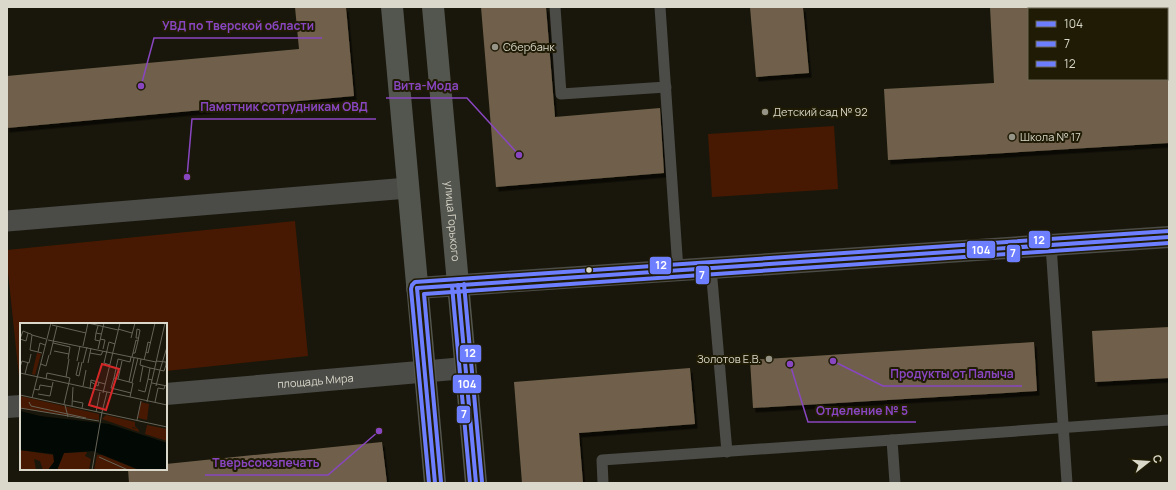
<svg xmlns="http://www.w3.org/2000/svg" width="1176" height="490" font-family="Manrope,sans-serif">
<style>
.green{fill:#481902}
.building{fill:#6f614b;filter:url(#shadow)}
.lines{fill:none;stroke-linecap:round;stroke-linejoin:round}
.service{stroke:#4b4b47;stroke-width:11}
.minor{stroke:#4b4b47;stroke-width:21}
.tertiary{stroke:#4b4b47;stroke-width:22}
.primary{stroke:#53554f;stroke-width:22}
.bus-1-casing{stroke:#1f1b05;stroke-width:7}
.bus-2-casing{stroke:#1f1b05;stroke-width:7}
.bus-3-casing{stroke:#1f1b05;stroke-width:7}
.bus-1{stroke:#6d7eff;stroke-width:4}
.bus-2{stroke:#6d7eff;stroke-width:4}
.bus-3{stroke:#6d7eff;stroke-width:4}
.poi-dot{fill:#969487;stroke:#1f1b05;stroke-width:1.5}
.bus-dot{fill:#dad8ca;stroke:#1f1b05;stroke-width:1.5}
.labels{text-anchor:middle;stroke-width:4;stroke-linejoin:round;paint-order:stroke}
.poi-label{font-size:11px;fill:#dad8ca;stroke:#1f1b05;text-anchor:start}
.street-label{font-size:11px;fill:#dad8ca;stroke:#1f1b05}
.inset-road{fill:none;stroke:#666457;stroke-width:1}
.view{fill:#d62828;fill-opacity:0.15;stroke:#d62828;stroke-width:2}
.inset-edge{fill:none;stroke:#dad8ca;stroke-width:2}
.leader{fill:none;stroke:#8946c1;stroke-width:1.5}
.callout-dot{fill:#8946c1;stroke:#1f1b05;stroke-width:1.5}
.callout-label{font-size:12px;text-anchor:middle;font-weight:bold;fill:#8946c1;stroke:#1f1b05;stroke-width:4;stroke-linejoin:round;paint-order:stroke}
.line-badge{stroke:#1f1b05;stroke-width:1.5}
.badge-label{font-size:11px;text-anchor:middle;font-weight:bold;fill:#fff}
</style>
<defs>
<filter id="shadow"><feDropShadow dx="2.5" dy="4.5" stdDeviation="0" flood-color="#0009"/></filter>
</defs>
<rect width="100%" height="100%" fill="#19170b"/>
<g class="green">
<polygon points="834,126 838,189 712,197 708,134"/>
<polygon points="295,221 308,356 166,371 166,324 21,324 21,386 20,386 7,263 7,250"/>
</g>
<g class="building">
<polygon points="295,7 346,7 354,96 7,128 7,76 299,49"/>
<polygon points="481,7 546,7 555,117 660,108 664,173 496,187"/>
<polygon points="750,7 803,7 809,73 756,77"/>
<polygon points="990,7 1029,7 1029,79 1169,79 1169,143 888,160 884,89 994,83"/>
<polygon points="1169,327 1169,378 1095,382 1092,331"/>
<polygon points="1034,342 1037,391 753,408 750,360"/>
<polygon points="690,368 695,424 579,433 583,483 522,483 514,382"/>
<polygon points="382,442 387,483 129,483 128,469 166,469 166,464"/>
</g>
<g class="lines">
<g class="service">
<polyline points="555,7 561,94 666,87"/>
<polyline points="660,7 678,270"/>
<polyline points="1051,245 1067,483"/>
<polyline points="711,268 727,452"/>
<polyline points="603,483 602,460 892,440"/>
<polyline points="895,483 892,440 1169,420"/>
</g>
<polyline class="minor" points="7,221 408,188"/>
<g class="tertiary">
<polyline points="417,288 1169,237"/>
<path id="s1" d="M166,394L465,368"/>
<polyline points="7,407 21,406"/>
</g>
<g class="primary">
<polyline points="392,7 435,483"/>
<path id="s2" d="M433,7L476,483"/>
</g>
<g class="bus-1-casing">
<g id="bus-1">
<polyline points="458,285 476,483"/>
<polyline points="417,288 1169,237"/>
<polyline points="417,288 435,483"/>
</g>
</g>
<g class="bus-2-casing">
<g id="bus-2">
<polyline points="452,286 470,483"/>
<polyline points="441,482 424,294 1169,243"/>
</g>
</g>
<g class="bus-3-casing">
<g id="bus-3">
<polyline points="464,284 482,482"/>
<polyline points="429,483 411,289 412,285 415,282 1169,231"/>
</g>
</g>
<use href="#bus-1" class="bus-1"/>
<use href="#bus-2" class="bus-2"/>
<use href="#bus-3" class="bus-3"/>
</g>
<g class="poi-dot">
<circle cx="495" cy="47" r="4"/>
<circle cx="765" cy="112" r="4"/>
<circle cx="1012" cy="137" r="4"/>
<circle cx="769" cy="359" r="4"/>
</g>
<circle class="bus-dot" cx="589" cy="270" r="3.5"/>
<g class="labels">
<g class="poi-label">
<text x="503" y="51">Сбербанк</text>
<text x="773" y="116">Детский сад № 92</text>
<text x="1020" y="141">Школа № 17</text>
<text x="761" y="363" text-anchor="end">Золотов Е.В.</text>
</g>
<g class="street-label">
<text dy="4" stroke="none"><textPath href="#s2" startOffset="215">улица Горького</textPath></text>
<text dy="4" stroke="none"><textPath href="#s1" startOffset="150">площадь Мира</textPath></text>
</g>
</g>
<g transform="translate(20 323)">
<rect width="147" height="147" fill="#19170b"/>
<path d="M17,30L21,31L15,52L12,51ZM0,73L79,91V97L4,86L0,85ZM121,79L129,81L127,97L118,95ZM86,92L115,99V103L118,106L113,104L112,105L118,106L119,109L82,96ZM127,102L147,106V118L125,111ZM0,127L34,132V139L28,147H23L20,138L14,136L16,147H0ZM67,129L65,133L71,136L69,147H37L44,130ZM77,132H82L118,147H74Z" fill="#481902"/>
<path d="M0,88L20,93L89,101L147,120V147H120L73,128L44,130L37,147H28L34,139L33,131L0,127Z" fill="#020804"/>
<path class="inset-road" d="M68,0L98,7M32,2L66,10M78,3L76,10L81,11M98,6L112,10M8,10L6,18L0,16L3,8L8,10L11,11L12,12L26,16M76,10L75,17L80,18M12,12L10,27L22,30M111,15L115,0M80,16L85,17L83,26M28,17L136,39M118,18L120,7L117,6L116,15H119M33,20L50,24M63,23L68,0M78,26L84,0M34,28L49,31M18,29L20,20L25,22M126,29L128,19L131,20M70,30L81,32L83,28M30,32L37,3M112,34L116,17L118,18L115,30H113M48,36L50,24M121,36L120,42L130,45M124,37L126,29L128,30L135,0M57,38L60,23M59,39L56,52L59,53L62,39M63,40L67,24M68,40L71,25M21,41L26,43L29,32M90,42L84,40L89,19L95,21M0,44L2,38L9,40L11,31M135,46L144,48L146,42V39L136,38M140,47L147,24M0,50L147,82M5,51L8,39M94,55L91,65L111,70M26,56L27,50L46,54M98,56L102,38M132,57L128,56L130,45L135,46M71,59L78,63L79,59M109,59L114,35M112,59L118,35M120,59L123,43M132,60L147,63M63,63L66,47M136,63L140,47M14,66L19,67L20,62L32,64M70,66L71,57L85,61M118,67L125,69L128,56M83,70L100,0M18,71L30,73L33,59M0,72L147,104M110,74L113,60L94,55L98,36L110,39L111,34M12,75L31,0M53,78L63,80L62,85M9,79L11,83L66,95M127,79L145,0M135,79L138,65L144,66L145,62M44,81L50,55L46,54L49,36M45,82L48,94M52,83L53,64M0,85L79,98M76,89L80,69M82,89L87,69M117,97L121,78M79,134L108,147M72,147L82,89"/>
<path class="view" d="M82,41L99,46L86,87L69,82Z"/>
<rect width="147" height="147" class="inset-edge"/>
</g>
<path class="leader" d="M141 86L154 38H322M519 155L467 98H386M187 177L192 119H376M833 361L883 386H1022M790 364L808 422H916M379 431L328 475H205"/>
<g class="callout-dot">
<circle cx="141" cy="86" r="4"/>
<circle cx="519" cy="155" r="4"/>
<circle cx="187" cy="177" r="4"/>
<circle cx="833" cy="361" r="4"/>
<circle cx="790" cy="364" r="4"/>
<circle cx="379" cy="431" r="4"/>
</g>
<g class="callout-label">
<text x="238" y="30">УВД по Тверской области</text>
<text x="426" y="90">Вита-Мода</text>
<text x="284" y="111">Памятник сотрудникам ОВД</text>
<text x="952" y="378">Продукты от Палыча</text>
<text x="862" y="415">Отделение № 5</text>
<text x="266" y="467">Тверьсоюзпечать</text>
</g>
<g class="line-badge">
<rect x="1028" y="230" width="23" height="19" rx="4" fill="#6d7eff"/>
<rect x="966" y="240" width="30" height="19" rx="4" fill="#6d7eff"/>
<rect x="1006" y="244" width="15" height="19" rx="4" fill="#6d7eff"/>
<rect x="649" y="256" width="23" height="19" rx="4" fill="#6d7eff"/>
<rect x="695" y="265" width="15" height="20" rx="4" fill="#6d7eff"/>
<rect x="459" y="344" width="23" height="19" rx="4" fill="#6d7eff"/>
<rect x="452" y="374" width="30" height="20" rx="4" fill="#6d7eff"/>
<rect x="456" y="405" width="15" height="19" rx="4" fill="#6d7eff"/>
</g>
<g class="badge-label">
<text x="1039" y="244">12</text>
<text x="981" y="254">104</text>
<text x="1013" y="257">7</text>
<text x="661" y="269">12</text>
<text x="702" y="279">7</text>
<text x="470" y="357">12</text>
<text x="467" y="388">104</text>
<text x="464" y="418">7</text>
</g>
<rect width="1176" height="490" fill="none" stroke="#dad8ca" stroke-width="16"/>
<rect x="1028" y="8" width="140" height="72" fill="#1f1b05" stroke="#6a6754"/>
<rect x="1036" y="21" width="20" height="6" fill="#6d7eff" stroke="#6a6754"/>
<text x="1064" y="28" font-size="12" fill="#dad8ca">104</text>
<rect x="1036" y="41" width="20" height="6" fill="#6d7eff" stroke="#6a6754"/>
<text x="1064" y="48" font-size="12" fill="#dad8ca">7</text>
<rect x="1036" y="61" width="20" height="6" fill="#6d7eff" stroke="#6a6754"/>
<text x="1064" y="68" font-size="12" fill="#dad8ca">12</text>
<g transform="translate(1148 462) rotate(73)" stroke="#1f1b05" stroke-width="3" paint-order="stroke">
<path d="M0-3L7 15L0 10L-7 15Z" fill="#dad8ca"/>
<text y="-6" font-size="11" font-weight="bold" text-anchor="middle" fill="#dad8ca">С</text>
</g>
</svg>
